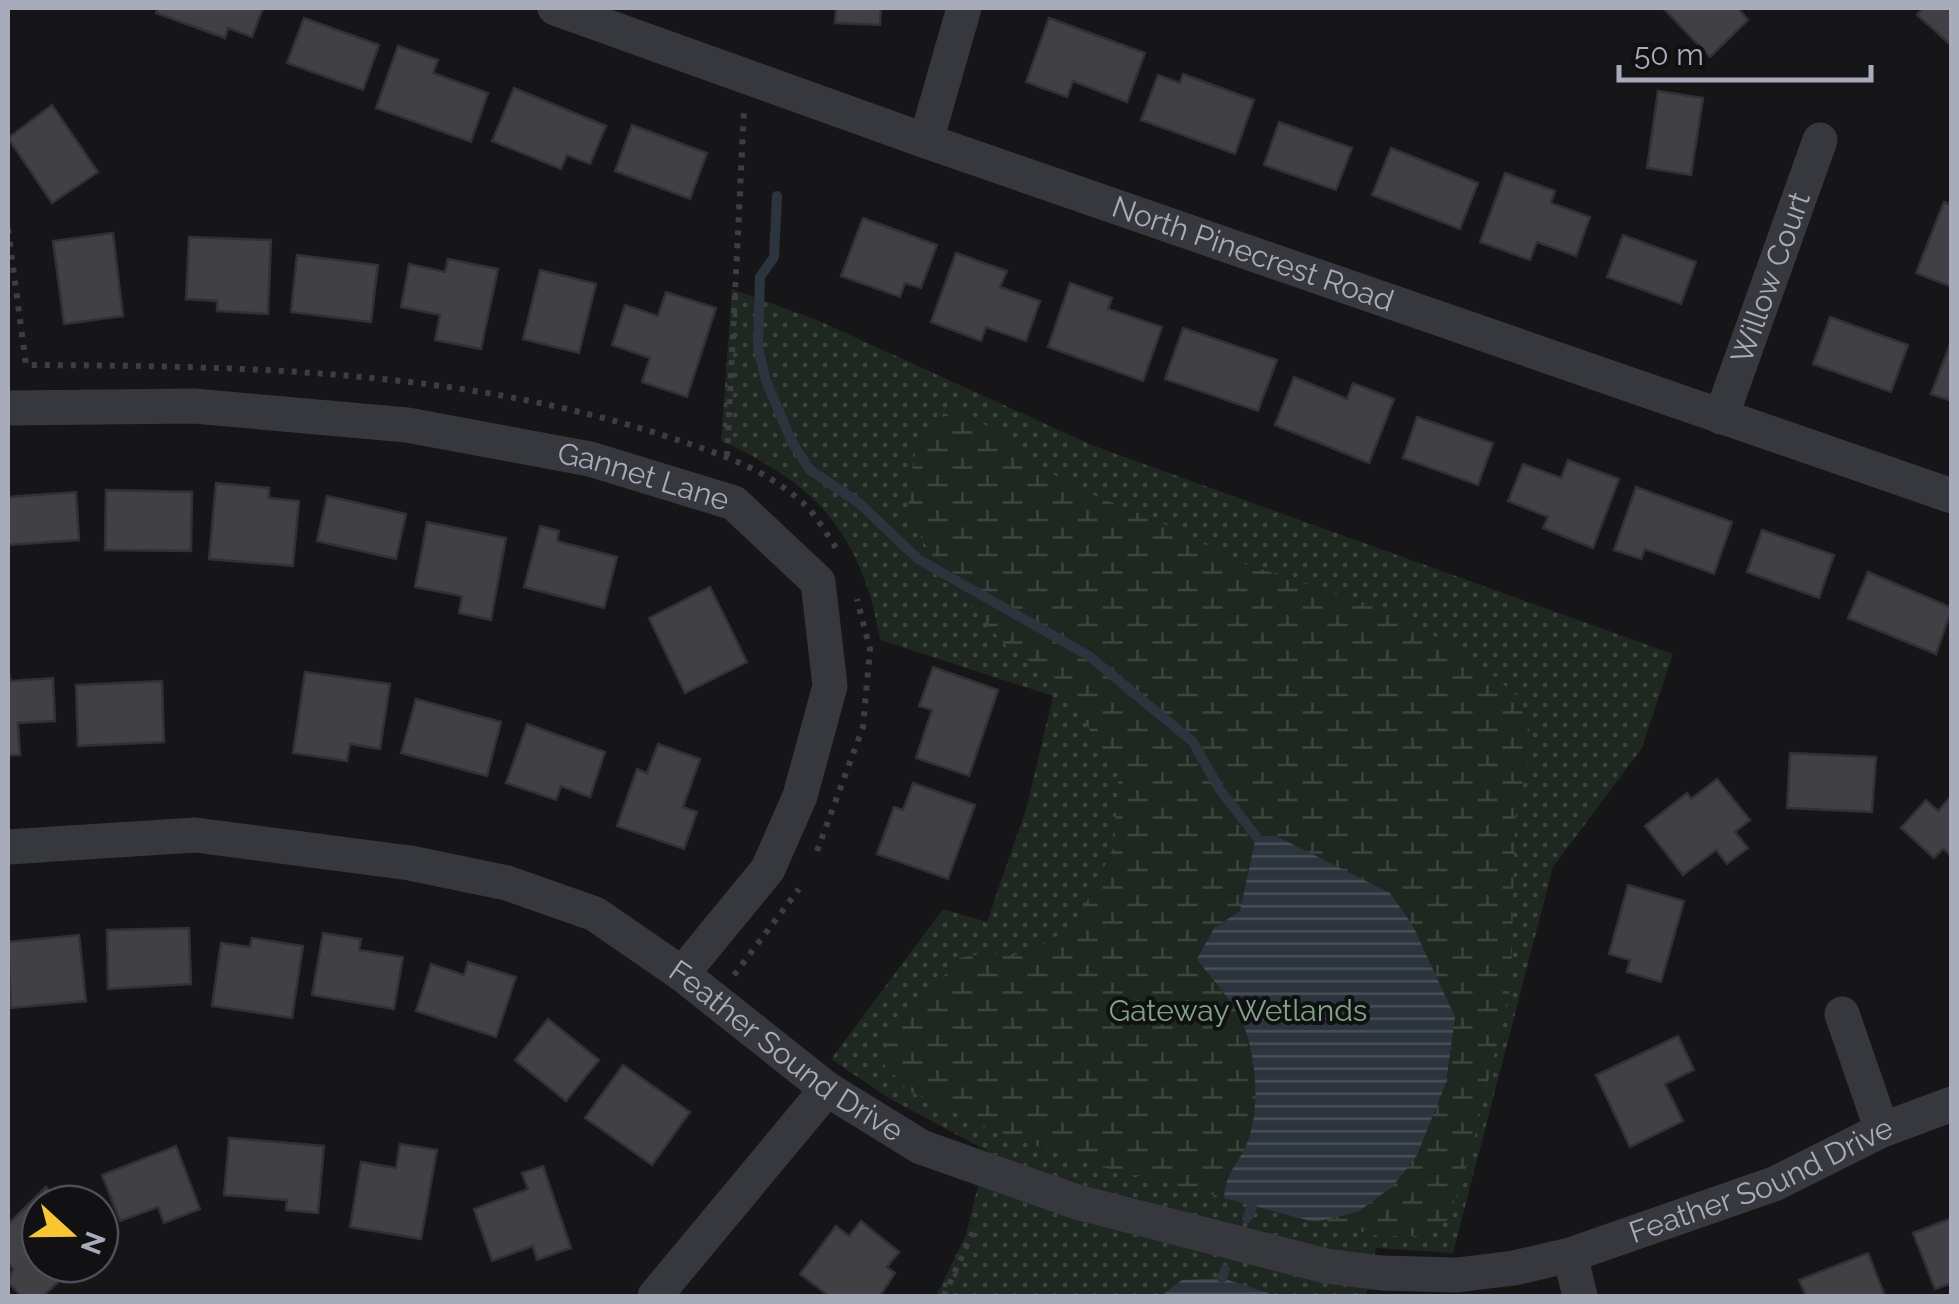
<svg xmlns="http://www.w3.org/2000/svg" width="1959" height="1304" font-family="Raleway,sans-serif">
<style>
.green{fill:url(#green-dots)}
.wetland{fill:url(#wetland-marsh)}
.water{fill:url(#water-rules)}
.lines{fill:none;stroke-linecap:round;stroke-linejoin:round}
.stream{stroke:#2c343d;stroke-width:10}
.building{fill:#404045;stroke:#313034;stroke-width:2.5}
.path{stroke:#3d3e45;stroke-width:6;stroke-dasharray:5 8;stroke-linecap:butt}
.minor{stroke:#37383d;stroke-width:35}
.labels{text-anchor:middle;stroke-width:8;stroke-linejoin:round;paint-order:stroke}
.street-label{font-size:30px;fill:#a8abb9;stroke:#111113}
.park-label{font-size:30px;fill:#7ea584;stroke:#111113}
</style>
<defs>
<pattern id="green-dots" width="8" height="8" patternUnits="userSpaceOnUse" patternTransform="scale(2.5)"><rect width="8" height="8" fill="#1e2720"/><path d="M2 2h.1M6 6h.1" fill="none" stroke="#3c443e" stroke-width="1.8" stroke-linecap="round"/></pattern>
<pattern id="wetland-marsh" width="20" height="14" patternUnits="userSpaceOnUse" patternTransform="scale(2.5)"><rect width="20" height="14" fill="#1e2720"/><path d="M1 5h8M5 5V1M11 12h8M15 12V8" fill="none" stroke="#3c443e"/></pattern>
<pattern id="water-rules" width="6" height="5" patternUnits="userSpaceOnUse" patternTransform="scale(2.5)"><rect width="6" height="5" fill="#2c343d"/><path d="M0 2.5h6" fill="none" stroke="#484f57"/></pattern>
</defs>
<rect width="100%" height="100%" fill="#161618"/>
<path class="green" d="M732,289L817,320L1094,446L1673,654L1642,748L1553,867L1453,1253L1376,1248L1366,1296H936L965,1237L987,1151L887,1097L831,1059L943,909L987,922L1027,806L1053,696L880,640C863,536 816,483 721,441Z"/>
<polygon class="wetland" points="944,413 969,413 1067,484 1162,523 1242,563 1401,615 1482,666 1521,699 1533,743 1515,820 1511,985 1470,1156 1448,1220 1419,1236 1378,1236 1098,1166 1006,1136 909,1091 880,1060 896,1029 960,958 984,953 1027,955 1076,923 1114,847 1119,773 1052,674 1007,647 958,592 922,540 907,498 915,454"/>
<g class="water">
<path d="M1256,836H1276L1390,893L1413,926L1455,1017L1446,1083L1417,1155L1393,1186L1358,1212L1315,1222L1224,1198C1227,1171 1233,1171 1244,1150C1262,1114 1257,1057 1242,1021C1233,1000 1210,978 1197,959L1214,928L1240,911Z"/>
<polygon points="1222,1278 1277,1296 1161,1296 1182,1280"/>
</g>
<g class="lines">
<g class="stream">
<polyline points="777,196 774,257 760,277 758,347 766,381 792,442 810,470 859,503 918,559 1089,656 1193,742 1220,790 1256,836"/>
<polyline points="1247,1218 1252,1207"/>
<polyline points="1222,1278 1225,1270"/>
</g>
</g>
<g class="building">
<polygon points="158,8 263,8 252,37 228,28 225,38 156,13"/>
<polygon points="836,8 881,8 880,25 835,23"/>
<polygon points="1663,8 1738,8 1748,20 1710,57"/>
<polygon points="1923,8 1952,8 1952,46 1917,15"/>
<polygon points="304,18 379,45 363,90 287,63"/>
<polygon points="1049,18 1145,53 1127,102 1073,81 1067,97 1026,82"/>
<polygon points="398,46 438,60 433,73 488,93 471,142 376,108"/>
<polygon points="1183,74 1254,100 1235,154 1141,120 1158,75 1180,83"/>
<polygon points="514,88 606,126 590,164 567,155 561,169 492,141"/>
<polygon points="1658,91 1703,98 1691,175 1647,168"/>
<polygon points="52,105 98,172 52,203 8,138"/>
<polygon points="1279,122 1352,148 1336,190 1264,165"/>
<polygon points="632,125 707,153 690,199 615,171"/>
<polygon points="1391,148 1478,183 1460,229 1372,195"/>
<polygon points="1505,173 1555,191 1551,203 1590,217 1576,256 1537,242 1530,260 1480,242"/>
<polygon points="1944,202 1952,205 1952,287 1916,273"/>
<polygon points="863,218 937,245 921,288 905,283 900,297 841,276"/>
<polygon points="113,233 123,316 64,324 53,241"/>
<polygon points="1623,235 1696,262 1681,304 1607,277"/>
<polygon points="189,237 271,240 268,314 217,311 217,301 186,299"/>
<polygon points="956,253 1007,271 1000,287 1040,301 1026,341 986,327 981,341 931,322"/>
<polygon points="297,255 378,265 371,322 291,312"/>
<polygon points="448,259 498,269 481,349 435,340 440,315 401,307 409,264 445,272"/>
<polygon points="540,270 596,284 579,353 523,339"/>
<polygon points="1070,283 1112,298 1108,309 1162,327 1143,381 1048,347"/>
<polygon points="666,292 716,308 687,397 642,382 650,358 612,345 625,305 658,316"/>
<polygon points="1830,317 1908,345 1891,392 1813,364"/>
<polygon points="1183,328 1277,360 1258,411 1165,379"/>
<polygon points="1952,339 1952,401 1931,394"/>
<polygon points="1294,377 1347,399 1353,383 1394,399 1369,463 1275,425"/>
<polygon points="1417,417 1493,443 1478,485 1403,458"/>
<polygon points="1568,460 1619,479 1593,548 1543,528 1548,517 1508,501 1523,464 1561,478"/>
<polygon points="216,483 269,488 269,498 299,501 293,566 209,559"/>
<polygon points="1636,487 1732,522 1714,574 1645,549 1641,559 1614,550"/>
<polygon points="106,490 192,492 191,551 105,550"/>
<polygon points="76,492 79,540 8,545 8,497"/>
<polygon points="327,496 406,514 396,559 317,541"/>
<polygon points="427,522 506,538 491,620 459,613 462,596 415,587"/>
<polygon points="540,526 559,531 557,541 617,557 604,608 524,587"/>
<polygon points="1762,530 1834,555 1819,598 1747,572"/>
<polygon points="1868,572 1952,608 1936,654 1848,618"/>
<polygon points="710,587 747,662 685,693 649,618"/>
<polygon points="933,667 998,690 969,776 916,758 932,710 919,706"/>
<polygon points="8,672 11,681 53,678 55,721 18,723 20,755 8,755"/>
<polygon points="305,672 390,684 380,749 350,744 347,761 293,753"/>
<polygon points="162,681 164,742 78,746 76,685"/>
<polygon points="416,699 501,722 487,776 401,753"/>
<polygon points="527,724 605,752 590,797 561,786 556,800 506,783"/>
<polygon points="658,744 700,759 683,807 697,812 684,849 617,826 637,769 647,773"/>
<polygon points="1790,753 1876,757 1872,812 1787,808"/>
<polygon points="1717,779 1750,820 1735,832 1748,848 1727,864 1716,850 1683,875 1645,826 1687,793 1691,799"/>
<polygon points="913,783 975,805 948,879 877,854 894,807 903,810"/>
<polygon points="1952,795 1952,856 1943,849 1934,858 1901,828 1926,800 1938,811"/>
<polygon points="1628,885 1684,901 1661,982 1627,972 1630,960 1609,954"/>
<polygon points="189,928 191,984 108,989 107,930"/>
<polygon points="323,933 361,939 359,950 403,957 394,1009 312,995"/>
<polygon points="79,935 86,1001 11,1008 8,942"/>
<polygon points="252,938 303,946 292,1018 212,1006 221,943 250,947"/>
<polygon points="468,962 516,977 496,1037 416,1011 431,964 464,975"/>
<polygon points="548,1019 599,1060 566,1101 515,1060"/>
<polygon points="1678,1036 1694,1070 1665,1084 1683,1121 1630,1147 1596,1075"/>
<polygon points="623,1065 690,1112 652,1165 585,1118"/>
<polygon points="229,1138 324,1146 318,1213 286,1210 287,1200 224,1195"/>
<polygon points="400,1144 437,1150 421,1239 350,1227 361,1162 396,1168"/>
<polygon points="176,1146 200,1209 164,1223 158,1207 120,1221 102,1175"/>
<polygon points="543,1166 571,1248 537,1260 533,1246 492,1261 474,1209 528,1189 522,1173"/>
<polygon points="46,1187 62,1204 40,1204 40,1264 57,1264 67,1274 43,1296 21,1296 8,1282 13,1269 8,1263 8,1224"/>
<polygon points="1952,1218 1952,1283 1935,1289 1913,1233"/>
<polygon points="861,1221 899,1252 887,1267 895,1273 880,1296 829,1296 800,1274 836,1226 849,1236"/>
<polygon points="1868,1253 1885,1296 1806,1296 1799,1280"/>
</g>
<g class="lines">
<g class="path">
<path d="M8,229L26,365C241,366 453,369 659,434C711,451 760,465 802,502C816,514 827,535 838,551"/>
<polyline points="727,456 744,110"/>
<polyline points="817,851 863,727 870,649 857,599"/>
<polyline points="734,975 799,889"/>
<polyline points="944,1296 976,1225"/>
</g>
<g class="minor">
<path id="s1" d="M555,8L926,141L1952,496"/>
<polyline points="926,141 964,8"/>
<path id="s2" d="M8,408L194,406L407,425L590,459L734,503L818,582L830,686L800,796L768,869L682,974"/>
<path id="s3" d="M1721,417L1820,140"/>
<path id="s4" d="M8,847L195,835L410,863L507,883L595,914L682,974L827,1089L921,1147L1077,1202L1326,1266L1381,1273L1457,1275L1514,1268L1570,1255L1774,1184L1882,1130L1952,1104"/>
<polyline points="1842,1014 1882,1130"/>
<polyline points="1570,1255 1580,1296"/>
<polyline points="655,1296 827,1089"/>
</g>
</g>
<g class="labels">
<g class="street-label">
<text dy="10" stroke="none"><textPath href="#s1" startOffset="740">North Pinecrest Road</textPath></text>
<text dy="10" stroke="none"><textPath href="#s3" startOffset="148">Willow Court</textPath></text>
<text dy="10" stroke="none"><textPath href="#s2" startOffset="642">Gannet Lane</textPath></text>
<text dy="10" stroke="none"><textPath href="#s4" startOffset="832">Feather Sound Drive</textPath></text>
<text dy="10" stroke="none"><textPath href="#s4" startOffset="1872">Feather Sound Drive</textPath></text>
</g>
<g class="park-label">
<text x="1238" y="1021">Gateway Wetlands</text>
</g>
</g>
<rect width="1959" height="1304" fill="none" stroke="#a8abb9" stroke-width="20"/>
<g transform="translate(70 1234) rotate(111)"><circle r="48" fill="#111113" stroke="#4d4f55" stroke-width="2.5"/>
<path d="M0-8L18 38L0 25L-18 38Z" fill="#f9c62e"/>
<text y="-15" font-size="28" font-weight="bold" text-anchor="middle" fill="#a8abb9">N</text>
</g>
<path d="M1619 65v15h252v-15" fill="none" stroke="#a8abb9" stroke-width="5"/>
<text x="1634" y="65" font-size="30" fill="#a8abb9" stroke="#111113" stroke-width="8" paint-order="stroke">50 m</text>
</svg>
